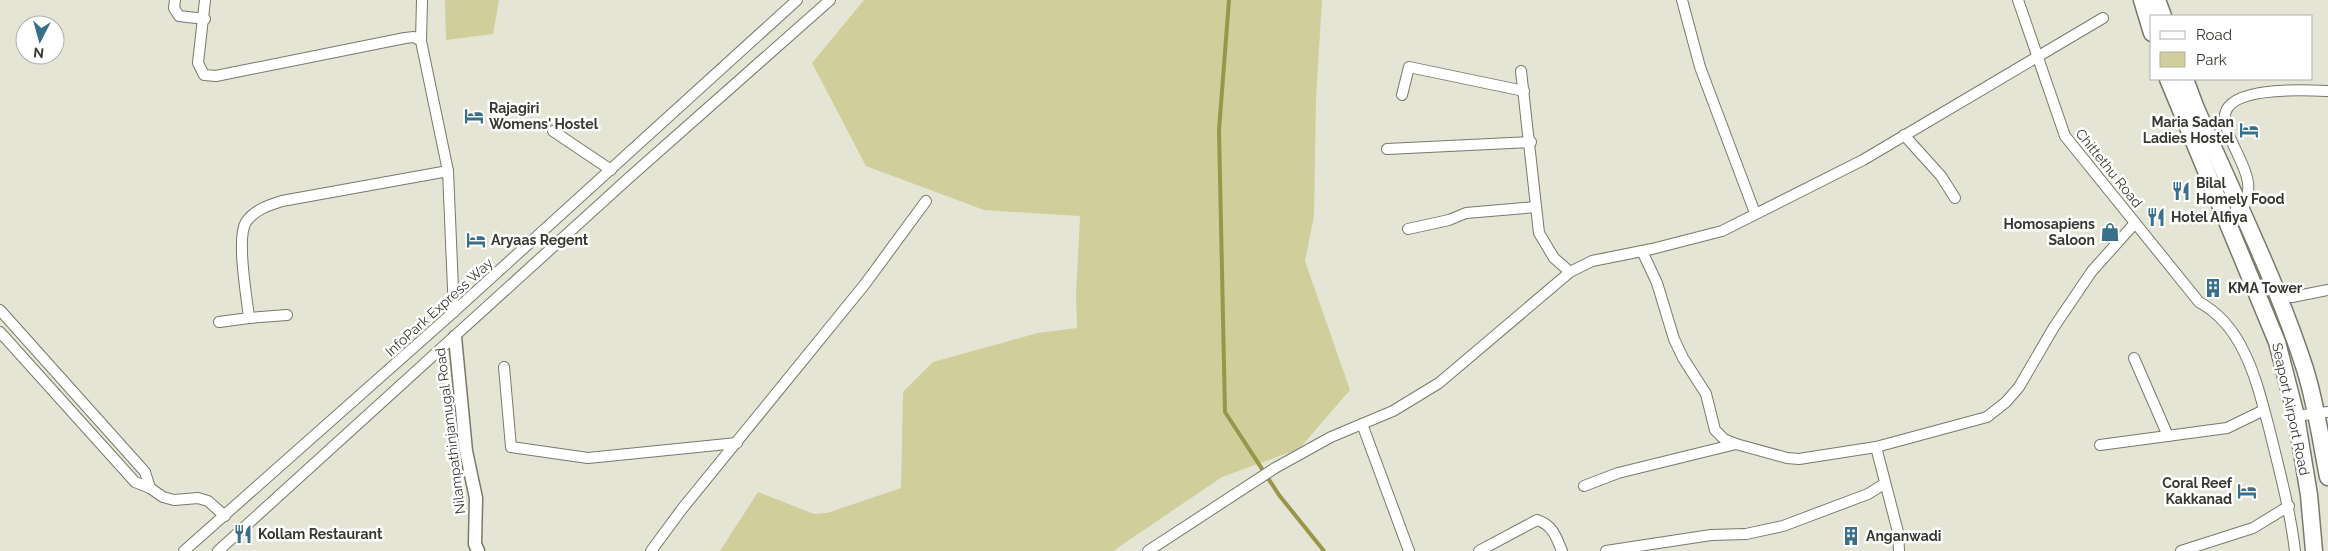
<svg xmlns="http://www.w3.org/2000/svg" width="2328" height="551" font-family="Raleway,sans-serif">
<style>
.green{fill:#d0ce9a}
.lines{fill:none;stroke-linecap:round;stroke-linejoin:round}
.stream{stroke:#99954b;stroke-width:4}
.minor-casing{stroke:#79796b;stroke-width:12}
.tertiary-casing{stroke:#79796b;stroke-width:15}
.primary-casing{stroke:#79796b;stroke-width:19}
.minor{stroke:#fff;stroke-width:10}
.tertiary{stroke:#fff;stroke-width:12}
.primary{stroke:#fff;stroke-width:16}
.labels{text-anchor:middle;stroke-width:5;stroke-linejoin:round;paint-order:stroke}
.poi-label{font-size:14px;font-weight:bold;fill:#383832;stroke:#fff;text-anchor:start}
.street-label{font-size:14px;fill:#383832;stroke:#fff}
</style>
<rect width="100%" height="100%" fill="#e5e5d5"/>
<g class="green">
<polygon points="445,0 499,0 493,34 446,40"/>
<polygon points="864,0 1322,0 1316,98 1314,216 1305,261 1350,390 1299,449 1222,477 1113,551 720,551 758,492 814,514 827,513 901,488 903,392 933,362 1038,333 1077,328 1076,295 1080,216 984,210 866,166 812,63"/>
</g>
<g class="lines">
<polyline class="stream" points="1229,0 1219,130 1225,412 1279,495 1324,551"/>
<g class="minor-casing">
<g id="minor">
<polyline points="175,0 174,8 179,16 205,19"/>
<polyline points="205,0 198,63 204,75 216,76 405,38 414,37 421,41 448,171 454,312"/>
<polyline points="1682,0 1700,67 1755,213"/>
<path d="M2018,0L2065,136L2199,302C2219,313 2234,331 2244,352C2256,376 2262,402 2269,428C2279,469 2290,509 2295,551"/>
<polyline points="421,41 422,0"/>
<polyline points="1521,71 1539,233 1554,258 1570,272"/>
<polyline points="1402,95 1409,67 1524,91"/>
<polyline points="553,131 611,170"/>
<polyline points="1904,135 1941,176 1955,198"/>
<polyline points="1387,149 1531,142"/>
<path d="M2236,209L2245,204C2252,187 2247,174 2239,157C2234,145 2223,128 2225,114C2231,86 2306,90 2328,91"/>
<polyline points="1408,229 1449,220 1466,213 1536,207"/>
<polyline points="1642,251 1657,283 1674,339 1683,358 1706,394 1715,430 1724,439 1736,444 1787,458 1799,459 1876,447"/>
<polyline points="2292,297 2328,290"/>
<polyline points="0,310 145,472 150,488"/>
<polyline points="249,318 287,315"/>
<path d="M219,322L249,318C247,298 236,238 246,222C254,210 269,205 282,201L448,171"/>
<polyline points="0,332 135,482 150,488 163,497 174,500 198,498 208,501 225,516"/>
<polyline points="2134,358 2168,436"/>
<polyline points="504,367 511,447 588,458 737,443"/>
<polyline points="2296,416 2328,412"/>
<polyline points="1362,424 1409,551"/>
<polyline points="2100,445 2227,428 2264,410"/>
<polyline points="1584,486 1618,473 1736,444"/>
<polyline points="184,551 448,317 797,0"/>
<polyline points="218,551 631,176 830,0"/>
<polyline points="651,551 682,509 865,284 926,201"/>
<polyline points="1148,551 1275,468 1331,437 1393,411 1439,383 1570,272 1592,261 1652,249 1722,231 1863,160 2103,18"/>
<path d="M1479,551L1537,520C1553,525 1556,537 1562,551"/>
<polyline points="1606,551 1711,535 1746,534 1783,526 1868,494 1884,484"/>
<polyline points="1899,551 1898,532 1876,447 1987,417 2006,402 2019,387 2054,327 2092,271 2135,223"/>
<polyline points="2181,551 2253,528 2289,506"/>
</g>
</g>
<g class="tertiary-casing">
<polyline id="tertiary" points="455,337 466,451 476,498 475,544 478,551"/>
</g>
<g class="primary-casing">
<g id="primary">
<polyline points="2142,0 2152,33"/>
<polyline points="2157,0 2163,16"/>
<polyline points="2168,79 2277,342 2296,416 2309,495 2314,551"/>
<path d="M2185,79L2195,106C2232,193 2276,279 2305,369C2316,404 2321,441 2328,477"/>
</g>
</g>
<use href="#minor" class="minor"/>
<use href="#tertiary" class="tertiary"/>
<use href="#primary" class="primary"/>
</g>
<defs>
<g id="hotel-bare" transform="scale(1.5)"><path d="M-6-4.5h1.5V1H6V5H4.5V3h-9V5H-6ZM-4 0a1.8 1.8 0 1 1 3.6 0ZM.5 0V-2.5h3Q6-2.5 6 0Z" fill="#396f8a" stroke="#fff" stroke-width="2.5" paint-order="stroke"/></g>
<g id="restaurant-bare" transform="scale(1.5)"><path d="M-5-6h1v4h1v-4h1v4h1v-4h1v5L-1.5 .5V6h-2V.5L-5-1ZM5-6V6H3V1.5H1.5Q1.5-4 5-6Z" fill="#396f8a" stroke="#fff" stroke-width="2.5" paint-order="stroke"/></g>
<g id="shop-bare" transform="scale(1.5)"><path d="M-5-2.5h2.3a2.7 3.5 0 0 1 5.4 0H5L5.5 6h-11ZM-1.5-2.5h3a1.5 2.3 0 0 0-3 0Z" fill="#396f8a" stroke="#fff" stroke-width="2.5" paint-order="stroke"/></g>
<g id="building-bare" transform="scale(1.5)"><path d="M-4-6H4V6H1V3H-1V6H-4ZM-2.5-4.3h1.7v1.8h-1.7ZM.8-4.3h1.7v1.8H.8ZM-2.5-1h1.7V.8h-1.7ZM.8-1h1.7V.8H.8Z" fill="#396f8a" stroke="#fff" stroke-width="2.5" paint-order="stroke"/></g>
</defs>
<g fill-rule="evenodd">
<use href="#hotel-bare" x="474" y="116"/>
<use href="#hotel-bare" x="2249" y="130"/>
<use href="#restaurant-bare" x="2181" y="191"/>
<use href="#restaurant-bare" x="2156" y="217"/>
<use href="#shop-bare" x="2110" y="232"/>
<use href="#hotel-bare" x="476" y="240"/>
<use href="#building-bare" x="2213" y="288"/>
<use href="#hotel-bare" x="2247" y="491"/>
<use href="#restaurant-bare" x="243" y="534"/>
<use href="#building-bare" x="1851" y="536"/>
</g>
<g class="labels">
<g class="poi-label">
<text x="489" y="113">Rajagiri<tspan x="489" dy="16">Womens' Hostel</tspan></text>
<text x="2234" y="127" text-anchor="end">Maria Sadan<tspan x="2234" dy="16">Ladies Hostel</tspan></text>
<text x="2196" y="188">Bilal<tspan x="2196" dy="16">Homely Food</tspan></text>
<text x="2171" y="222">Hotel Alfiya</text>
<text x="2095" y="229" text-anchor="end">Homosapiens<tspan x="2095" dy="16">Saloon</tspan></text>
<text x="491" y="245">Aryaas Regent</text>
<text x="2228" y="293">KMA Tower</text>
<text x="2232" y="488" text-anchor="end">Coral Reef<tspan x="2232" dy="16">Kakkanad</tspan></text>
<text x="258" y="539">Kollam Restaurant</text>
<text x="1866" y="541">Anganwadi</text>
</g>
<g class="street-label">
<text transform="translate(2109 168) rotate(51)" y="5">Chittethu Road</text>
<text transform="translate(439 307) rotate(-42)" y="5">InfoPark Express Way</text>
<text transform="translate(2291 409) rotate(78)" y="5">Seaport Airport Road</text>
<text transform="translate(450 431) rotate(-97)" y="5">Nilampathinjamugal Road</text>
</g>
</g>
<rect x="2150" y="15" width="162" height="65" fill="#ffffff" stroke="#afafad"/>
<rect x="2160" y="31" width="25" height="8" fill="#ffffff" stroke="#afafad"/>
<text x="2196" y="40" font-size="15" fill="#383832">Road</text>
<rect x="2160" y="52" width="25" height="15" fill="#d0ce9a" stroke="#afafad"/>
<text x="2196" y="65" font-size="15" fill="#383832">Park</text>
<g transform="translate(40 40) rotate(186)"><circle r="24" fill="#ffffff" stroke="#afafad"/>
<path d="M0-4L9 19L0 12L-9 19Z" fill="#396f8a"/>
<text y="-8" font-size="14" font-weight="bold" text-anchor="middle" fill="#383832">N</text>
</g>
</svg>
